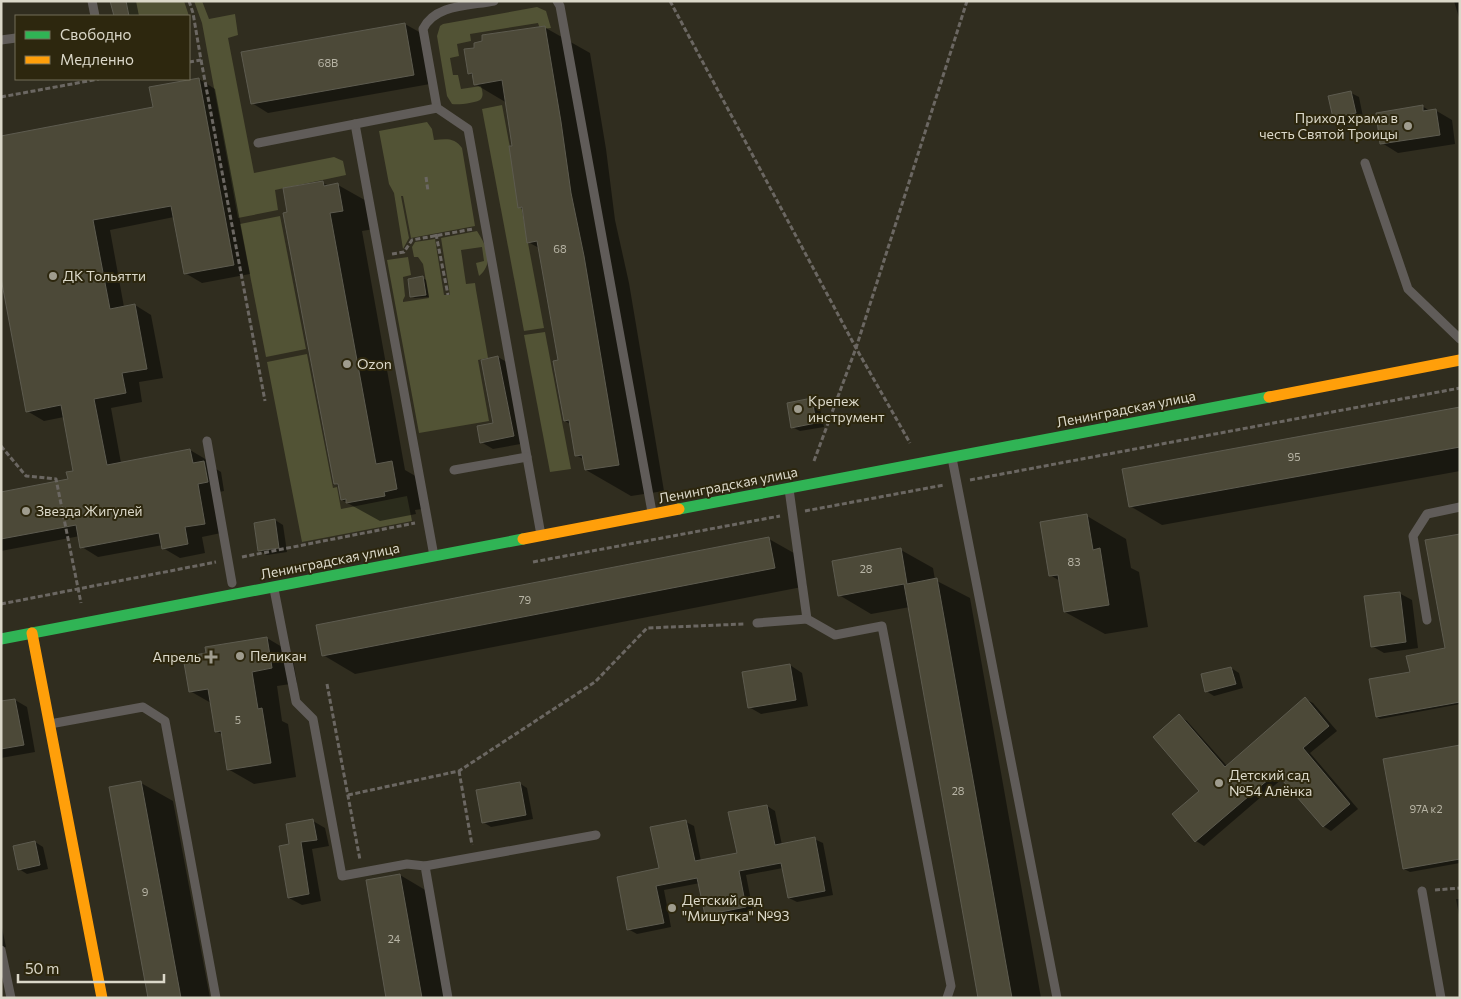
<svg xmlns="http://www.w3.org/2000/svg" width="1461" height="999" font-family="Commissioner,sans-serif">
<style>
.green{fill:#525335}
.shadow{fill:#0007}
.building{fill:#4c4938;stroke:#5d5b4f}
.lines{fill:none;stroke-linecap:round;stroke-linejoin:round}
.path{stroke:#6b6762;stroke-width:3;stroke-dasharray:5 2.5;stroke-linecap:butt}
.lane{stroke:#605c59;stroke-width:9}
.fast{stroke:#30b455;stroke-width:11}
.slow{stroke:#ff9f0a;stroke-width:11}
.poi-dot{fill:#9f9c8e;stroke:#2d270e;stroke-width:2}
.labels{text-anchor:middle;stroke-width:4;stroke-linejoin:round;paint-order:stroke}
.number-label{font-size:11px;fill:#b7b4a5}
.poi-label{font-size:14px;fill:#dbd8c9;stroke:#2d270e;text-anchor:start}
.street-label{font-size:14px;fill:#dbd8c9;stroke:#2d270e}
</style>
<rect width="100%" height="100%" fill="#302d1f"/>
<g class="green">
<polygon points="126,1 184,1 189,16 129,16"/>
<polygon points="194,1 202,1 209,19 235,14 238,35 228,38 254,173 334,157 343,161 346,175 275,190 278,210 238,218 202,23"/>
<path d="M537,7L546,11L551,28L540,29L538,23L470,34L471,41L457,44L459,56L450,58L453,75H458L461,89L481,86C482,90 484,95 481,99C478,103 458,105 452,104L447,96L437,36L440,26L443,24Z"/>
<polygon points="502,105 544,328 524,331 482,109"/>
<path d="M427,122L432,129L434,140C445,139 455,137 462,148L475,226L411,238L403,196H401L409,238L403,249L394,193L389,184L379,131Z"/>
<polygon points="280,216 306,349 266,357 240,224"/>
<path d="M477,231C486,245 495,263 479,276L476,263L484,261L482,247L461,250L466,284L475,283L476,290L488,358L478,360L489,421L419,433L387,260L408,257L411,275L403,277L405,296L403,300V302L429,298L423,264L418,257H414L412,247L415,242L435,239L444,295H450L441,238Z"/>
<polygon points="545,332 571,469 550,472 524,335"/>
<polygon points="307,354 333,488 337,487 341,509 407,496 412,521 302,542 267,362"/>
</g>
<g class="shadow">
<polygon points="112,1 136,1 139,16 115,16"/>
<polygon points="1454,1 1460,1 1460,21"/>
<polygon points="405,24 421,33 430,84 268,113 252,103"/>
<polygon points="544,27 590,53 606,149 615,220 629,283 664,491 631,496 586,470 585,460 576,455 570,424 565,421 560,361 539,248 528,242 524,210 519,207 514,147 507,103 475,84 473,76 469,73 476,49"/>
<polygon points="199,79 215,89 250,274 202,283 185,273 174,217 110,230 124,307 135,305 151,315 163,378 139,382 142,402 111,408 121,463 190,450 207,460 208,464 221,472 224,491 214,493 221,533 202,537 205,553 180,558 163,548 163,545 98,557 82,547 80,536 1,551 1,493 69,480 74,472 64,417 44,421 27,411 1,271 154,108"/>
<polygon points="1351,93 1359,97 1363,117 1342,122 1334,117"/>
<polygon points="1422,106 1430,111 1435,110 1452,120 1455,144 1398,153 1382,143"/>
<polygon points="323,183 329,186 338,185 370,203 374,229 362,231 405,470 424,481 429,508 415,510 416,514 380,521 342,500 340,487 335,484"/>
<polygon points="423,278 426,280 429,297 415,298 411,296"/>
<polygon points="498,357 510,364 526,443 493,449 481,442 495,424"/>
<polygon points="811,400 819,404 824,427 800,431 792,427"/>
<polygon points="1460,408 1460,471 1162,525 1130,506"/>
<polygon points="1087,516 1126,539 1131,568 1139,572 1148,627 1105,634 1065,612 1060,581 1050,575"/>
<polygon points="275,520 283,525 287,552 267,555 259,550"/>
<polygon points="1460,535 1460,704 1380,719 1377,717 1411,673 1446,649"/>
<polygon points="769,539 801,557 807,586 355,674 323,655"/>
<polygon points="901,550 933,568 935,580 970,598 1041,998 979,998 910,607 871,614 839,595"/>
<polygon points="1399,593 1412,600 1418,648 1384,653 1372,646"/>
<polygon points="267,638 292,653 297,683 277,686 282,721 288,724 296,777 254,784 228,769 223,735 216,731 211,703 190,691 208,654"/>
<polygon points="790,665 802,673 808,706 761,714 749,707"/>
<polygon points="1231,668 1239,673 1243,688 1214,696 1206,691 1202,675"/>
<polygon points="1305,699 1313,703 1337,731 1310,753 1358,809 1331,831 1323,826 1282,779 1204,846 1196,841 1173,815 1201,791 1179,716 1187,721 1227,766"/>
<polygon points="15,700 27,707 35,752 1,758 1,703"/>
<polygon points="1460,746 1460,863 1410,872 1404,869"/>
<polygon points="141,783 173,801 210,998 149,998"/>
<polygon points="519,783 527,788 533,819 491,827 483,822"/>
<polygon points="767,806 775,811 782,845 814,839 823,843 833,895 797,902 789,898 783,868 746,875 753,911 714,919 706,914 700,883 664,890 671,927 637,934 628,929 686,822 694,826 701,861 738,854"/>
<polygon points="313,821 325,828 329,846 312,849 321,901 302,905 289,898 291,845"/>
<polygon points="35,842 43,847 48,869 27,874 19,869"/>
<polygon points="400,875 432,894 451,998 388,998"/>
<polygon points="1456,899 1460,899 1460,920"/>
<polygon points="1,923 6,947 1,948"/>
</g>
<g class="building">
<polygon points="110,1 126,1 129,16 114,16"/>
<polygon points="405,23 414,75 251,104 241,52"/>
<polygon points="545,26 561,122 571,193 584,256 619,465 585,470 582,455 575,456 569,420 564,421 553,361 558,360 537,241 527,243 522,207 518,208 509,146 512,146 502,80 474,85 472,73 468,74 464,49 474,48 474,43 482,41 482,35"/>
<polygon points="199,78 234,265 184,274 171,206 93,220 110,309 135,304 147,369 122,373 126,393 94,399 107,465 190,449 193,463 204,461 208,482 198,484 205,524 185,527 188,544 162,549 159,533 80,548 76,525 1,539 1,492 68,479 66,472 73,471 61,405 26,412 1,278 1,136 153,107 149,87"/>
<polygon points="1351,91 1356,113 1333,118 1328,96"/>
<polygon points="1423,105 1423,111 1436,109 1440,135 1380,144 1376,113"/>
<polygon points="323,181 324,186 338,183 343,211 330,213 376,464 392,461 397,489 384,492 385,496 346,503 346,499 341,500 338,484 334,484 283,213 287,212 283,188"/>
<polygon points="423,276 426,295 410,297 408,279"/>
<polygon points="498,356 514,436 480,443 477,426 493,423 481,360"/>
<polygon points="812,398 816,423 791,428 787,403"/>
<polygon points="1460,407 1460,447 1129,507 1122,469"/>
<polygon points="1087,514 1093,550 1100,548 1109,605 1064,612 1058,575 1049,576 1040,522"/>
<polygon points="275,519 279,548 258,551 254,523"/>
<polygon points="1460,534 1460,702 1376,717 1369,679 1410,672 1406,656 1445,648 1425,540"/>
<polygon points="769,537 775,568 322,656 316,625"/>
<polygon points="901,548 907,584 937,578 1012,998 978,998 904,584 838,596 832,561"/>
<polygon points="1400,592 1406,642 1371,647 1364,596"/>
<polygon points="267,637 272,668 252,672 258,709 262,708 271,763 227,770 221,731 215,732 208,689 189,692 183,657 206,653 205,647"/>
<polygon points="790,664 796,700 748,708 742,672"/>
<polygon points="1231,667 1236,684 1205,692 1201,674"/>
<polygon points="1305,697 1329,726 1303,748 1350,804 1323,827 1276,773 1195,842 1172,814 1199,791 1153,737 1179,714 1225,767"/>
<polygon points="15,699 24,745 1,749 1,701"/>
<polygon points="1460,745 1460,859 1403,869 1383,759"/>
<polygon points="141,781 181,998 148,998 109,787"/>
<polygon points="520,782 526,815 482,823 476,790"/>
<polygon points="767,805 775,845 815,837 825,891 788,898 781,863 739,871 746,907 705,915 697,878 656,886 664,923 627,930 617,877 659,868 650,827 686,820 695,861 737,853 728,812"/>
<polygon points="313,819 317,840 301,842 309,894 288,898 279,846 289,844 286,824"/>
<polygon points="35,841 40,865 18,870 13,846"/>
<polygon points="400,874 422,998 386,998 366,880"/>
</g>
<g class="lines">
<g class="path">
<polyline points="670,1 856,348 910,443"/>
<polyline points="201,60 265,401"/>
<polyline points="189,62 201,60 193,13 189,1"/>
<polyline points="1,97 99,79"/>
<polyline points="426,177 428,191"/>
<polyline points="436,234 448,295"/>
<polyline points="392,254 404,252 412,240 473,229"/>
<polyline points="1,446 26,476 56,479 81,603"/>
<polyline points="814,461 856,348 967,1"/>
<polyline points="970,480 1460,388"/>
<polyline points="805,511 944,485"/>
<polyline points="242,557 415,523"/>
<polyline points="533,562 780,516"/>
<polyline points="1,604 216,562"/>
<polyline points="327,684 360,860"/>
<polyline points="459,771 472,845"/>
<polyline points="348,795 459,771 595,682 647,628 744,624"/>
<polyline points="1435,890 1460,888"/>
</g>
<g class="lane">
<polyline points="92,1 95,16"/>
<path d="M494,1C470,6 435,4 423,29L437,108L468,129L541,535"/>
<polyline points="557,1 560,6 652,512"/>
<polyline points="1,40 16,38"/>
<polyline points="355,124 434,556"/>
<polyline points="258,143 437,108"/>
<polyline points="1365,163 1408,289 1460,339"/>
<polyline points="207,441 232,583"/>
<polyline points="952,458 1057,998"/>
<polyline points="454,470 527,457"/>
<polyline points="789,489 807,619 835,635 882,626 951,986 947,998"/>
<polyline points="274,589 296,702 313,719 342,876 407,864 425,866 448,998"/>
<polyline points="1427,620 1413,536 1427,514 1460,507"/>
<polyline points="757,623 807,619"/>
<polyline points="50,724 143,707 165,721 216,998"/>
<polyline points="425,866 596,835"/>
<polyline points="1422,891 1441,998"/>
<polyline points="1,950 11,998"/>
</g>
<g class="fast">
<polyline points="679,509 1269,397"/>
<polyline points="1,639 523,539"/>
</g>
<g class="slow">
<polyline points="1269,397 1460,360"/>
<polyline points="523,539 679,509"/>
<polyline points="32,633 102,998"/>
</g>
</g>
<g class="poi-dot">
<circle cx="1408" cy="126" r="5"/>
<circle cx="53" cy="276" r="5"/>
<circle cx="347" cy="364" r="5"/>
<circle cx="798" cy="409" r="5"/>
<circle cx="26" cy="511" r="5"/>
<circle cx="240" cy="656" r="5"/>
<path d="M208.5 649.5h5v5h5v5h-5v5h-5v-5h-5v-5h5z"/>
<circle cx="1219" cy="783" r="5"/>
<circle cx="672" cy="908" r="5"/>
</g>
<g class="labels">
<g class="number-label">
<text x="328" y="67">68В</text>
<text x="560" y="253">68</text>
<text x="1294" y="461">95</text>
<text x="1074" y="566">83</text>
<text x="866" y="573">28</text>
<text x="525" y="604">79</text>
<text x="238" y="724">5</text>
<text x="958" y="795">28</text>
<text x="1426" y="813">97А к2</text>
<text x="145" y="896">9</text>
<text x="394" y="943">24</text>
</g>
<g class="poi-label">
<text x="1398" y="123" text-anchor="end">Приход храма в<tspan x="1398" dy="16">честь Святой Троицы</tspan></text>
<text x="63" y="281">ДК Тольятти</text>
<text x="357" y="369">Ozon</text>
<text x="808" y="406">Крепеж<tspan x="808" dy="16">инструмент</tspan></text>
<text x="36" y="516">Звезда Жигулей</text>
<text x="250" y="661">Пеликан</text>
<text x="201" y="662" text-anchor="end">Апрель</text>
<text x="1229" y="780">Детский сад<tspan x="1229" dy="16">№54 Алёнка</tspan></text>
<text x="682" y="905">Детский сад<tspan x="682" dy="16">"Мишутка" №93</tspan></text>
</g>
<g class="street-label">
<text transform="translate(1126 409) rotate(-11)" y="5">Ленинградская улица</text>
<text transform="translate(728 485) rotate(-11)" y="5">Ленинградская улица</text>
<text transform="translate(330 561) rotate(-11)" y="5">Ленинградская улица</text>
</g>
</g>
<rect width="1461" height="999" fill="none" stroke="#dbd8c9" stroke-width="5"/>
<rect x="15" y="15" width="175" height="65" fill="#2d270e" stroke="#736e59"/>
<rect x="25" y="31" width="25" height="8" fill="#30b455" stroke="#736e59"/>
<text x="60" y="40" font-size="15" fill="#dbd8c9">Свободно</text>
<rect x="25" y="56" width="25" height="8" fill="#ff9f0a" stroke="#736e59"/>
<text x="60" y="65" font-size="15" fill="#dbd8c9">Медленно</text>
<path d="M18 974v8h146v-8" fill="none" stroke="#dbd8c9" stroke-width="2.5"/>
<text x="25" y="974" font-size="15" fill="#dbd8c9" stroke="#2d270e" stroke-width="4" paint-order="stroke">50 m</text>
</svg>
